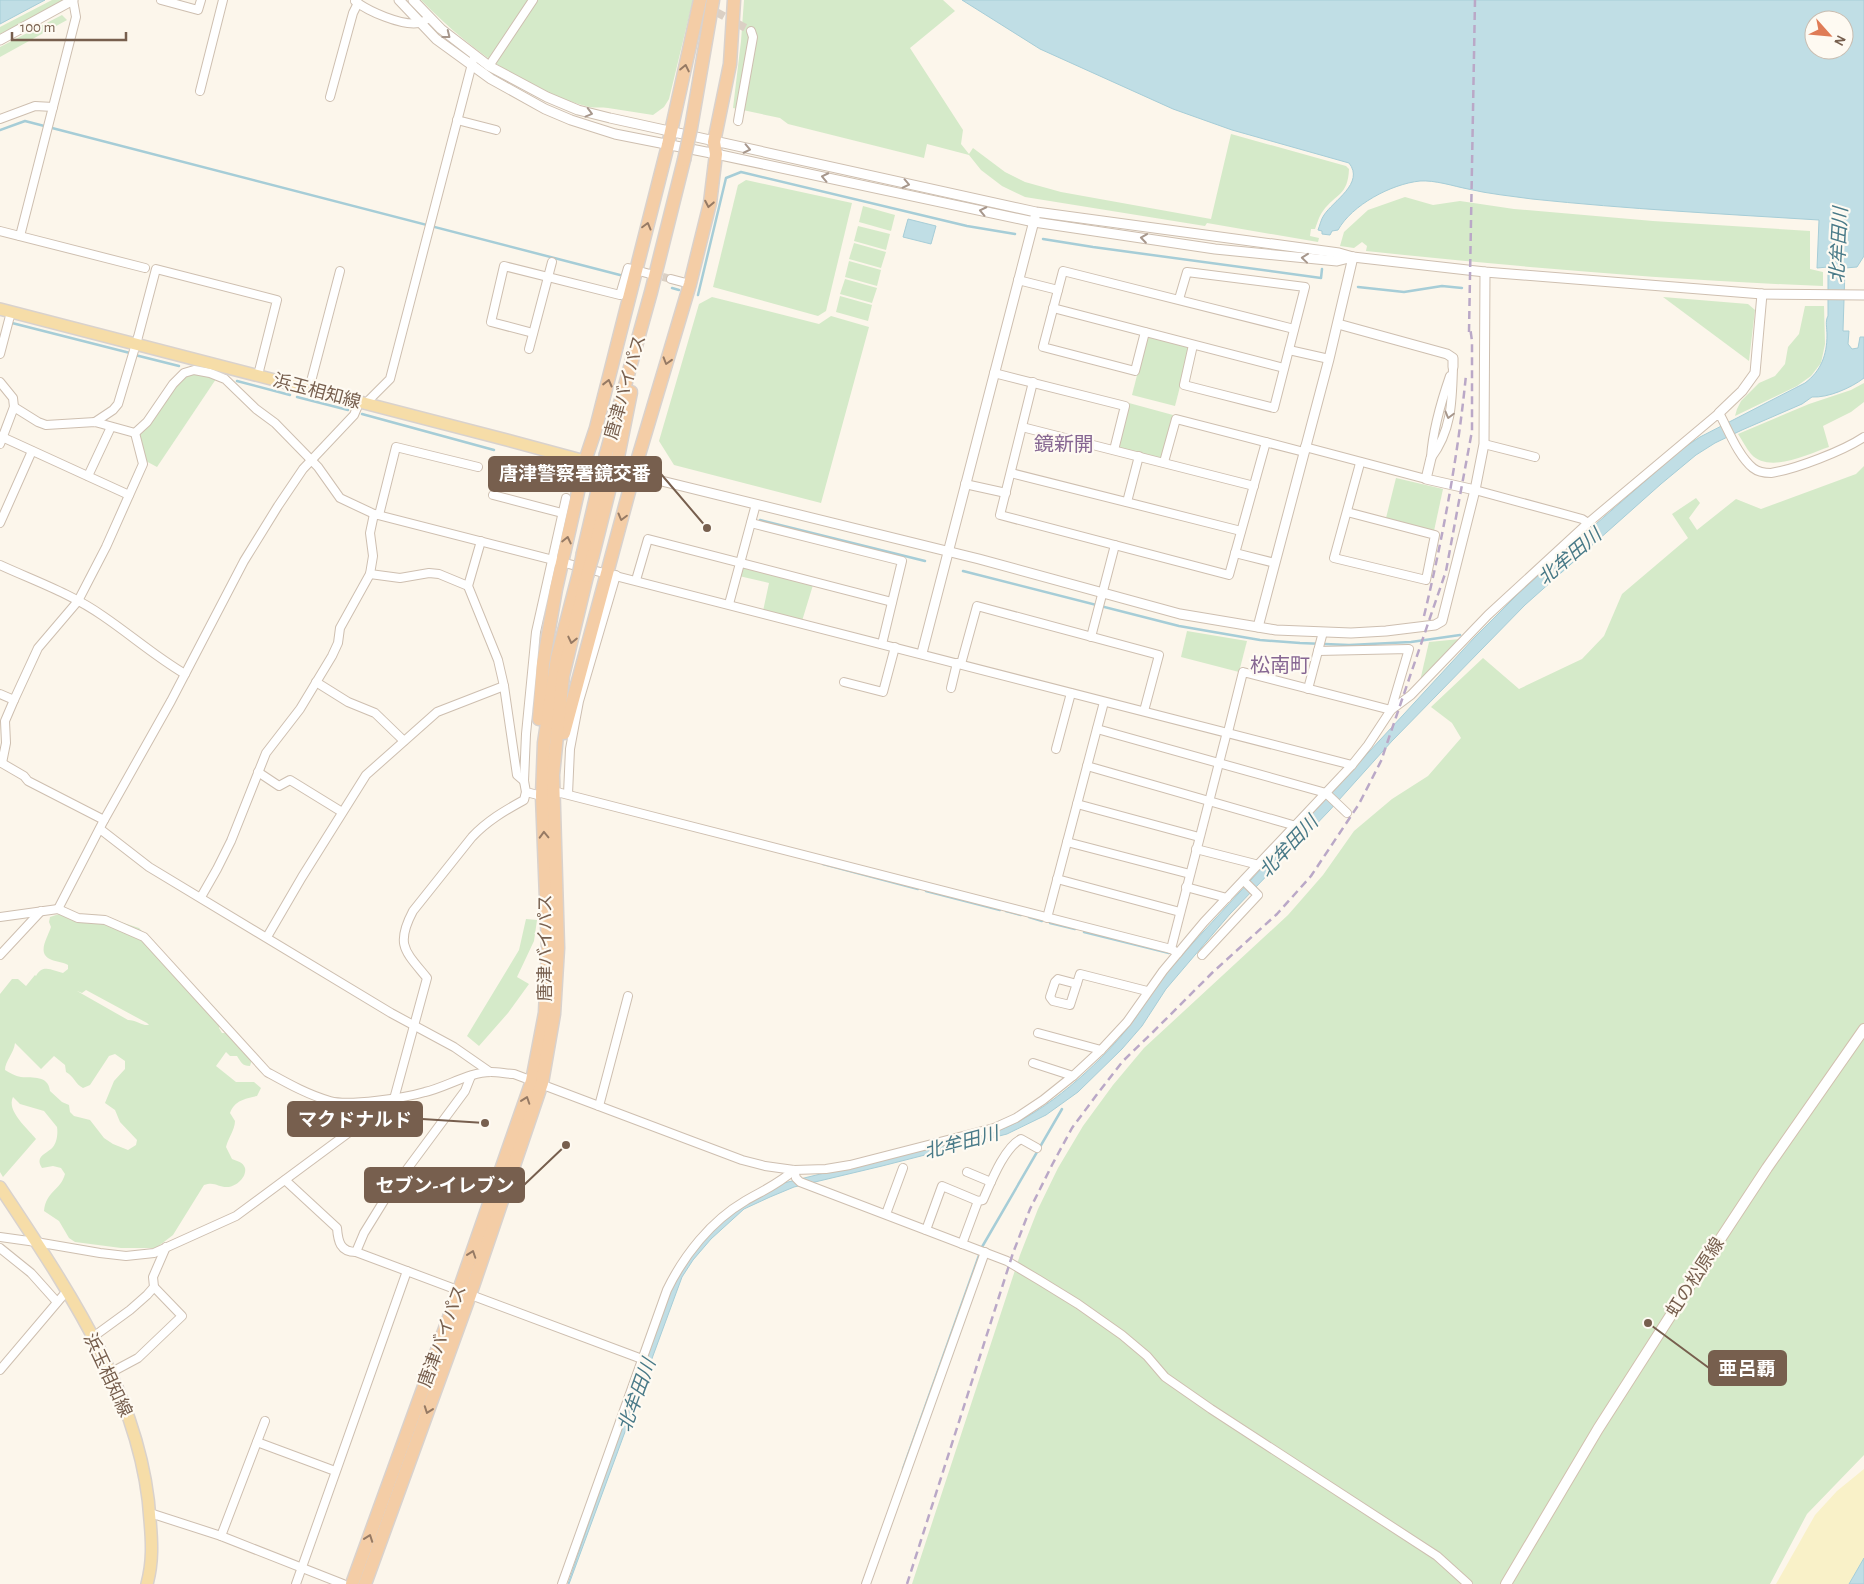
<svg xmlns="http://www.w3.org/2000/svg" width="1864" height="1584" font-family="'Alegreya Sans','Noto Sans JP',sans-serif">
<style>
.green{fill:#d5eac9;fill-rule:evenodd}
.sand{fill:#f9f1c8}
.water{fill:#c0dee5;stroke:#a6cdd7;fill-rule:evenodd}
.lines{fill:none;stroke-linecap:round;stroke-linejoin:round}
.stream{stroke:#a6cdd7;stroke-width:2.5}
.minor-tunnel{stroke:#dbd0c4;stroke-width:8;stroke-dasharray:8 4;stroke-linecap:butt}
.minor-casing{stroke:#cebfb0;stroke-width:10}
.tertiary-casing{stroke:#cebfb0;stroke-width:11}
.secondary-casing{stroke:#d1c0ae;stroke-width:12}
.primary-casing{stroke:#d9d2cd;stroke-width:14}
.trunk-casing{stroke:#d9d2cd;stroke-width:15}
.minor{stroke:#fff;stroke-width:8}
.tertiary{stroke:#fff;stroke-width:9}
.secondary{stroke:#fff;stroke-width:10}
.primary{stroke:#f6dda8;stroke-width:11}
.trunk{stroke:#f4cda6;stroke-width:12}
.rail{stroke:#baa8c7;stroke-width:2.5;stroke-dasharray:8 5;stroke-linecap:butt}
.trunk-bridge-casing{stroke:#d9d2cd;stroke-width:15;stroke-linecap:butt}
.trunk-bridge{stroke:#f4cda6;stroke-width:12}
.oneway{stroke:#a7978c}
.oneway2{stroke:#967a64}
.labels{text-anchor:middle;stroke-width:4.5;stroke-linejoin:round;paint-order:stroke}
.street-label{font-size:18px;fill:#775f4e;stroke:#fefaf2}
.water-label{font-size:19px;font-style:italic;fill:#497a88;stroke:#fefaf2}
.quarter-label{font-size:20px;fill:#866692;stroke:#fefaf2}
.leader{fill:none;stroke:#775f4e;stroke-width:2}
.callout-dot{fill:#775f4e;stroke:#fefaf2;stroke-width:2}
.callout{fill:#775f4e;stroke:#775f4e;stroke-width:2}
.callout-label{font-size:19px;text-anchor:middle;font-weight:bold;fill:#fff}
</style>
<rect width="100%" height="100%" fill="#fcf6eb"/>
<g class="green">
<polygon points="52,0 66,0 0,34 0,27"/>
<path d="M421,0H693L669,99L664,107L653,115C638,113 623,110 608,108C602,107 595,108 589,107C524,90 467,47 421,0Z"/>
<path d="M744,0H943L955,11L910,48L963,130L961,144L969,154L973,148L1005,172L1025,182L1061,192L1211,219L1231,134L1346,166L1349,169C1348,196 1336,193 1323,211C1319,216 1317,224 1315,229H1311L1310,236L1319,238L1318,242L1207,223L1205,226L1025,197L1002,186L981,170L969,155L927,144L924,158L788,124L780,118L733,108L741,41Z"/>
<polygon points="62,15 67,20 0,57 0,47"/>
<polygon points="746,180 852,203 826,311 818,316 713,287 738,185"/>
<path d="M1405,197L1433,205L1460,201L1514,209L1653,221L1810,231V269L1823,272V286C1670,280 1517,267 1366,251L1367,246L1362,242L1354,248L1340,246L1344,232L1368,210Z"/>
<polygon points="863,206 895,215 891,231 859,222"/>
<polygon points="858,226 890,234 886,250 854,241"/>
<polygon points="854,243 886,252 881,268 849,259"/>
<polygon points="849,261 881,270 877,286 845,277"/>
<polygon points="845,279 877,288 872,303 840,294"/>
<polygon points="840,296 872,305 868,321 836,312"/>
<polygon points="712,297 819,324 831,316 869,327 821,503 674,465 659,441 699,304"/>
<polygon points="1663,297 1748,304 1755,310 1749,361"/>
<polygon points="1805,306 1824,306 1825,344 1821,363 1811,376 1797,386 1735,416 1737,409 1741,401 1759,383 1775,376 1785,364 1788,347 1799,334"/>
<polygon points="1147,336 1190,348 1175,406 1132,395"/>
<polygon points="190,374 205,374 216,379 157,467 144,460 137,434 181,379"/>
<path d="M1864,383V402L1851,412L1823,426L1829,447C1808,454 1769,474 1751,454C1746,448 1742,440 1738,434L1809,404L1851,390Z"/>
<polygon points="1129,403 1173,415 1161,459 1118,448"/>
<polygon points="1864,466 1864,1455 1807,1514 1770,1584 912,1584 1020,1255 1038,1209 1058,1168 1083,1126 1113,1085 1144,1048 1288,915 1323,875 1354,831 1392,799 1428,776 1461,738 1452,723 1431,707 1483,658 1519,689 1582,659 1604,636 1622,594 1688,538 1672,514 1696,498 1700,503 1689,518 1697,530 1736,499 1761,509 1856,474"/>
<polygon points="1396,478 1443,489 1434,531 1386,518"/>
<polygon points="743,566 813,585 802,621 763,611 769,583 739,576"/>
<polygon points="1187,631 1247,641 1239,672 1181,657"/>
<polygon points="1460,639 1420,681 1429,642"/>
<path d="M62,913L99,915L139,928L210,1003L221,1020L219,1028L222,1033H233L253,1056L250,1066C242,1066 241,1062 237,1056H230L226,1052L216,1066L236,1082H254L261,1088L257,1096C245,1099 235,1100 230,1113L235,1121C235,1130 228,1138 226,1147L232,1159C237,1161 243,1162 245,1168C247,1177 236,1187 227,1187C217,1187 215,1181 204,1185L173,1235L156,1248H121L75,1242L69,1238L59,1221L44,1211C46,1191 61,1190 65,1174L61,1168L53,1166L42,1168C34,1156 47,1154 53,1147C57,1142 58,1133 57,1127L44,1111L20,1104L13,1097C6,1111 28,1129 36,1139L3,1177L0,1172V994L12,979H18L26,986L35,975L36,976C43,963 53,971 63,973L68,969V965C63,962 58,962 52,960C36,954 47,939 51,927L49,922L50,917ZM86,990L147,1023L149,1025C142,1026 136,1020 128,1020L77,991L82,993ZM15,1043L41,1069L54,1056L65,1065L66,1072C74,1076 75,1084 83,1088L90,1085L109,1056L115,1054L125,1061V1069L114,1081L105,1103L115,1110L120,1122L137,1140L136,1145L128,1150L113,1144L104,1138L90,1120L74,1116L70,1112L69,1105L62,1102L50,1091C48,1075 33,1078 21,1077C15,1076 10,1073 5,1070C5,1061 14,1053 15,1043Z"/>
<polygon points="526,919 537,920 534,941 517,977 529,984 508,1013 479,1046 467,1036 519,950"/>
</g>
<polygon class="sand" points="1864,1469 1864,1558 1849,1584 1776,1584 1815,1515 1837,1491"/>
<g class="water">
<polygon points="0,0 45,0 0,24"/>
<path d="M962,0H1864V256L1857,267L1845,268L1843,331H1849L1848,344L1852,349L1858,348L1860,337H1864V378C1851,388 1828,398 1812,397L1802,404L1742,430L1715,443L1696,455L1661,484L1525,605L1392,741L1329,811L1230,914L1166,989L1142,1026L1122,1049L1078,1092L1046,1115L1007,1134L882,1166L794,1187L770,1197L744,1209L711,1239L693,1260L682,1277L569,1584H568L634,1390L675,1279L684,1263L714,1228L739,1207L784,1183L1002,1129C1046,1112 1097,1066 1127,1029C1138,1016 1147,1000 1157,985C1168,971 1180,958 1192,944L1474,638L1518,594L1573,544L1682,449L1700,437L1805,383C1821,371 1827,355 1827,335C1827,328 1825,321 1828,316V267L1817,268L1819,220C1723,214 1627,209 1532,199C1511,196 1489,194 1468,189C1453,186 1435,180 1420,181C1391,184 1352,205 1338,230L1332,231L1330,235L1322,234V231L1318,230C1320,225 1321,219 1324,215C1333,201 1365,183 1349,163L1232,130L1173,109L1040,49ZM1814,20H1844V50H1814Z"/>
<polygon points="908,219 936,226 931,244 903,237"/>
<polygon points="1864,1558 1864,1584 1849,1584"/>
</g>
<g class="lines">
<g class="stream">
<polyline points="0,130 25,121 620,275"/>
<polyline points="1043,239 1093,247 1321,278 1322,269"/>
<polyline points="1358,287 1404,292 1442,286 1462,288"/>
<polyline points="672,288 679,290"/>
<polyline points="698,295 726,178 741,172 967,226 1015,234"/>
<polyline points="12,323 130,353"/>
<polyline points="135,355 179,366"/>
<polyline points="237,381 290,395"/>
<polyline points="297,397 348,410"/>
<polyline points="362,414 494,450"/>
<polyline points="760,520 925,561"/>
<polyline points="963,571 1179,626 1260,640 1300,643 1349,645 1411,642 1460,635"/>
<polyline points="823,864 918,889"/>
<polyline points="926,891 1000,910"/>
<polyline points="1006,911 1021,915"/>
<polyline points="1029,917 1042,921"/>
<polyline points="1050,923 1075,929"/>
<polyline points="1084,932 1169,953"/>
<polyline points="903,1469 982,1247 1062,1109"/>
</g>
<g class="minor-tunnel">
<polyline points="696,1 751,31"/>
<polyline points="651,274 671,279"/>
</g>
<g class="minor-casing">
<g id="minor">
<polyline points="161,0 198,10 201,0"/>
<path d="M355,1C368,11 401,26 419,23C422,22 426,20 430,18"/>
<polyline points="489,66 533,0"/>
<polyline points="200,91 223,0"/>
<polyline points="330,97 353,13 358,3"/>
<polyline points="0,119 35,106 53,107"/>
<polyline points="457,120 496,130"/>
<polyline points="738,121 753,37 751,31"/>
<polyline points="0,231 145,268"/>
<polyline points="20,236 76,17 73,0"/>
<polyline points="671,279 690,284"/>
<polyline points="1018,280 1058,290"/>
<polyline points="1179,299 1187,272 1305,287 1274,408 1184,385 1193,345"/>
<polyline points="1053,308 1284,368"/>
<polyline points="1145,332 1135,371 1043,347 1063,271 1294,329"/>
<polyline points="533,333 491,322 504,266 620,295 628,268 650,274"/>
<polyline points="529,349 552,262"/>
<polyline points="1289,350 1329,359"/>
<polyline points="0,354 11,312"/>
<polyline points="994,373 1125,406 1114,450"/>
<polyline points="0,382 13,398 14,407 0,444"/>
<polyline points="1033,382 1000,515 1229,575 1266,442"/>
<polyline points="309,389 340,271"/>
<polyline points="365,404 390,379 473,60"/>
<polyline points="14,407 38,422 46,425 95,422 135,433"/>
<polyline points="95,422 113,410 118,404 138,337 156,269 277,300 258,375"/>
<polyline points="1022,427 1254,486"/>
<polyline points="135,433 147,422 173,384 184,373 194,370 210,373 225,379 256,409 275,423 318,467 340,498 374,514 1352,765"/>
<polyline points="0,436 129,495"/>
<polyline points="1484,444 1535,457"/>
<polyline points="1305,447 1426,479"/>
<path d="M1431,457C1433,429 1441,402 1450,376"/>
<path d="M1431,458C1452,430 1452,401 1453,367"/>
<polyline points="1164,462 1176,419 1304,452"/>
<polyline points="1011,473 1241,531"/>
<polyline points="88,476 111,427"/>
<polyline points="965,484 1006,493"/>
<polyline points="1475,490 1582,519 1588,523"/>
<polyline points="493,495 562,513"/>
<polyline points="1127,502 1139,456"/>
<polyline points="1347,512 1435,535 1426,580 1334,558 1359,467 1360,462"/>
<polyline points="379,515 396,447 478,467"/>
<polyline points="0,523 32,451"/>
<polyline points="751,523 902,561 882,644"/>
<polyline points="481,541 468,586 498,660 504,686 517,775 524,781"/>
<polyline points="1235,553 1275,563"/>
<path d="M0,565C35,581 72,594 103,616C131,635 156,657 185,674"/>
<polyline points="370,574 400,578 429,573 439,574 468,586"/>
<polyline points="636,580 648,539 892,602"/>
<polyline points="729,604 756,504"/>
<polyline points="1091,637 1115,545"/>
<polyline points="961,664 977,606 1159,655 1144,711"/>
<polyline points="316,682 348,702 375,713 404,741"/>
<polyline points="844,682 883,692 895,647"/>
<polyline points="951,688 957,663"/>
<polyline points="1308,689 1323,632"/>
<polyline points="0,694 14,700"/>
<polyline points="1097,729 1326,793 1347,813"/>
<polyline points="1228,732 1243,672 1391,710 1409,649 1318,651"/>
<polyline points="1056,749 1071,693"/>
<polyline points="0,762 24,776 28,781 104,820"/>
<polyline points="2,763 6,743 5,721 14,700 38,648 78,601 106,547 143,464 135,433"/>
<polyline points="1087,766 1296,826"/>
<polyline points="258,772 279,786 290,780 342,812"/>
<polyline points="553,791 1171,949 1178,953"/>
<polyline points="568,794 570,749 579,701 616,575"/>
<polyline points="542,796 526,792 524,781 526,734 536,632 566,498"/>
<polyline points="1077,804 1199,837"/>
<polyline points="100,829 149,867 391,1013 454,1047 490,1072"/>
<polyline points="1067,842 1190,874"/>
<polyline points="1196,849 1259,865"/>
<polyline points="1057,879 1180,912"/>
<polyline points="1186,887 1227,898"/>
<polyline points="201,897 217,869 231,841 266,753 300,709 332,656 338,643 340,628 370,574 373,556 370,533 374,514"/>
<polyline points="58,909 104,820 171,701 244,561 278,506 303,469 354,415 359,403"/>
<path d="M0,917L58,909L78,918L105,920L144,937L267,1072C287,1083 308,1095 330,1101C349,1106 405,1098 425,1092C447,1087 469,1072 491,1072C499,1072 507,1074 514,1074L742,1160L765,1166L794,1170L826,1169L850,1165L994,1128L1016,1118L1043,1100L1073,1076L1101,1050L1127,1022L1163,971L1204,922L1352,765L1368,745L1391,710L1411,695L1488,615L1588,523L1719,413C1728,429 1738,456 1753,468C1758,472 1765,473 1771,473C1796,469 1843,451 1864,437"/>
<polyline points="1047,918 1104,702"/>
<polyline points="267,937 302,877 366,775 437,712 504,686"/>
<polyline points="1171,949 1227,732"/>
<polyline points="0,955 41,911"/>
<polyline points="1202,955 1258,895 1244,881"/>
<polyline points="1077,984 1058,979 1055,982 1050,997 1053,1001 1070,1005 1080,974 1147,991"/>
<polyline points="1038,1033 1101,1050"/>
<polyline points="1033,1063 1073,1076"/>
<polyline points="471,1076 465,1091 385,1199 364,1233 356,1252 642,1359"/>
<polyline points="599,1106 628,996"/>
<polyline points="794,1170 796,1178 800,1182 1007,1261 1039,1280 1078,1304 1122,1335 1147,1356 1165,1377 1211,1409 1437,1556 1468,1584"/>
<polyline points="967,1172 991,1182"/>
<path d="M285,1180L337,1228C338,1241 340,1252 356,1252"/>
<polyline points="886,1214 903,1168"/>
<polyline points="926,1230 942,1186 978,1201"/>
<path d="M0,1237L36,1242L100,1253L126,1256L154,1253L236,1216L394,1099L427,978C405,951 395,945 413,911L472,837C487,821 504,811 524,800L526,792"/>
<path d="M962,1244L978,1201L983,1200C991,1182 1004,1148 1021,1139L1037,1148"/>
<polyline points="0,1248 31,1273 57,1302"/>
<polyline points="93,1337 130,1310 147,1295 154,1287 153,1277 166,1247"/>
<polyline points="0,1370 66,1292"/>
<polyline points="110,1373 138,1358 182,1316 154,1287"/>
<polyline points="257,1442 335,1471"/>
<polyline points="150,1513 221,1536 343,1584"/>
<polyline points="221,1536 265,1421"/>
<polyline points="296,1584 407,1271"/>
<path d="M562,1584L667,1290C684,1255 711,1221 745,1201C762,1191 779,1184 794,1170"/>
<polyline points="866,1584 985,1252"/>
</g>
</g>
<g class="tertiary-casing">
<g id="tertiary">
<polyline points="399,0 436,39 491,79 545,109 571,120 615,134 716,154 1034,222 1215,249 1337,261 1353,257"/>
<polyline points="413,0 441,29 489,66 547,97 578,110 610,118 1036,212 1339,253 1353,257 1485,272 1762,294 1864,295"/>
<polyline points="0,40 73,0"/>
<polyline points="1338,324 1447,354 1453,358 1453,367"/>
<polyline points="1719,413 1742,391 1755,373 1762,294"/>
<polyline points="1431,458 1426,479 1475,490"/>
<polyline points="633,474 979,559 1180,614 1276,630 1351,633 1386,631 1435,625 1442,621 1475,490 1484,444 1485,272"/>
<polyline points="1258,627 1329,359 1353,257"/>
<polyline points="922,653 1035,217"/>
</g>
</g>
<g class="secondary-casing">
<polyline id="secondary" points="1506,1584 1598,1429 1694,1279 1767,1168 1864,1029"/>
</g>
<g class="primary-casing">
<g id="primary">
<polyline points="0,309 507,440 633,474"/>
<path d="M0,1187C66,1287 143,1397 150,1520C152,1542 153,1562 147,1584"/>
</g>
</g>
<g class="trunk-casing">
<g id="trunk">
<polyline points="691,128 713,0"/>
<polyline points="606,454 651,292 684,160"/>
<polyline points="618,457 631,392"/>
<polyline points="583,553 600,480"/>
<polyline points="593,555 611,483"/>
<polyline points="539,719 543,664 556,589 585,461 596,428 668,145 700,0"/>
<polyline points="564,733 638,458 690,284 710,203 716,154 714,142 730,64 734,0"/>
<polyline points="352,1584 459,1290 532,1081 545,1013 548,949 542,796 544,743 557,658 579,573"/>
<polyline points="365,1584 470,1295 542,1083 554,1014 558,948 553,775 563,676 587,576"/>
</g>
</g>
<use href="#minor" class="minor"/>
<use href="#tertiary" class="tertiary"/>
<use href="#secondary" class="secondary"/>
<use href="#primary" class="primary"/>
<use href="#trunk" class="trunk"/>
<g class="rail">
<polyline points="1469,332 1475,0"/>
<path d="M1424,616C1443,537 1458,456 1466,375"/>
<polyline points="907,1584 1013,1253 1030,1209 1052,1165 1072,1128 1095,1097 1123,1061 1153,1032 1213,972 1277,914 1311,876 1359,804 1381,761 1446,571 1472,431 1472,341 1470,327"/>
</g>
<g class="trunk-bridge-casing">
<g id="trunk-bridge">
<polyline points="684,160 691,128"/>
<polyline points="600,480 606,454"/>
<polyline points="611,483 618,457"/>
<polyline points="579,573 583,553"/>
<polyline points="587,576 593,555"/>
</g>
</g>
<use href="#trunk-bridge" class="trunk-bridge"/>
</g>
<defs><path id="oneway-chevron" d="M-2-3.5L2.5 0L-2 3.5" fill="none" stroke-width="1.6" stroke-linecap="round" stroke-linejoin="round" transform="scale(1.25)"/></defs>
<g class="oneway">
<use href="#oneway-chevron" transform="translate(447 35) rotate(38)"/>
<use href="#oneway-chevron" transform="translate(589 113) rotate(15)"/>
<use href="#oneway-chevron" transform="translate(747 149) rotate(12)"/>
<use href="#oneway-chevron" transform="translate(825 177) rotate(-168)"/>
<use href="#oneway-chevron" transform="translate(906 184) rotate(12)"/>
<use href="#oneway-chevron" transform="translate(983 211) rotate(-168)"/>
<use href="#oneway-chevron" transform="translate(1144 238) rotate(-172)"/>
<use href="#oneway-chevron" transform="translate(1305 258) rotate(-174)"/>
<use href="#oneway-chevron" transform="translate(1449 415) rotate(105)"/>
</g>
<g class="oneway2">
<use href="#oneway-chevron" transform="translate(685 68) rotate(-78)"/>
<use href="#oneway-chevron" transform="translate(709 204) rotate(101)"/>
<use href="#oneway-chevron" transform="translate(647 226) rotate(-75)"/>
<use href="#oneway-chevron" transform="translate(667 361) rotate(107)"/>
<use href="#oneway-chevron" transform="translate(608 383) rotate(-76)"/>
<use href="#oneway-chevron" transform="translate(622 517) rotate(105)"/>
<use href="#oneway-chevron" transform="translate(567 540) rotate(-77)"/>
<use href="#oneway-chevron" transform="translate(572 640) rotate(103)"/>
<use href="#oneway-chevron" transform="translate(544 835) rotate(-92)"/>
<use href="#oneway-chevron" transform="translate(526 1100) rotate(-71)"/>
<use href="#oneway-chevron" transform="translate(472 1254) rotate(-71)"/>
<use href="#oneway-chevron" transform="translate(428 1410) rotate(110)"/>
<use href="#oneway-chevron" transform="translate(369 1538) rotate(-70)"/>
</g>
<g class="labels">
<g class="street-label">
<text transform="translate(625 387) rotate(-74)" y="6">唐津バイパス</text>
<text transform="translate(317 391) rotate(15)" y="6">浜玉相知線</text>
<text transform="translate(545 948) rotate(-90)" y="6">唐津バイパス</text>
<text transform="translate(1695 1277) rotate(-57)" y="6">虹の松原線</text>
<text transform="translate(442 1336) rotate(-70)" y="6">唐津バイパス</text>
<text transform="translate(108 1375) rotate(65)" y="6">浜玉相知線</text>
</g>
<g class="water-label">
<text transform="translate(1838 245) rotate(-87)" y="7">北牟田川</text>
<text transform="translate(1569 556) rotate(-40)" y="7">北牟田川</text>
<text transform="translate(1288 846) rotate(-47)" y="7">北牟田川</text>
<text transform="translate(961 1142) rotate(-15)" y="7">北牟田川</text>
<text transform="translate(636 1395) rotate(-70)" y="7">北牟田川</text>
</g>
<g class="quarter-label">
<text x="1064" y="451">鏡新開</text>
<text x="1280" y="672">松南町</text>
</g>
</g>
<path class="leader" d="M707 528L661 474M485 1123L422 1119M566 1145L524 1185M1648 1323L1709 1368"/>
<g class="callout-dot">
<circle cx="707" cy="528" r="5"/>
<circle cx="485" cy="1123" r="5"/>
<circle cx="566" cy="1145" r="5"/>
<circle cx="1648" cy="1323" r="5"/>
</g>
<g class="callout">
<rect x="489" y="457" width="172" height="34" rx="5"/>
<rect x="288" y="1102" width="134" height="34" rx="5"/>
<rect x="365" y="1168" width="159" height="34" rx="5"/>
<rect x="1709" y="1351" width="77" height="34" rx="5"/>
</g>
<g class="callout-label">
<text x="575" y="480">唐津警察署鏡交番</text>
<text x="355" y="1126">マクドナルド</text>
<text x="445" y="1192">セブン-イレブン</text>
<text x="1747" y="1375">亜呂覇</text>
</g>
<g transform="translate(1829 35) rotate(117)"><circle r="24" fill="#fefaf2" stroke="#c8bcb0"/>
<path d="M0-4L9 19L0 12L-9 19Z" fill="#df7c57"/>
<text y="-8" font-size="14" font-weight="bold" text-anchor="middle" fill="#775f4e">N</text>
</g>
<path d="M12 32v8h114v-8" fill="none" stroke="#775f4e" stroke-width="2.5"/>
<text x="20" y="32" font-size="15" fill="#775f4e" stroke="#fefaf2" stroke-width="4" paint-order="stroke">100 m</text>
</svg>
